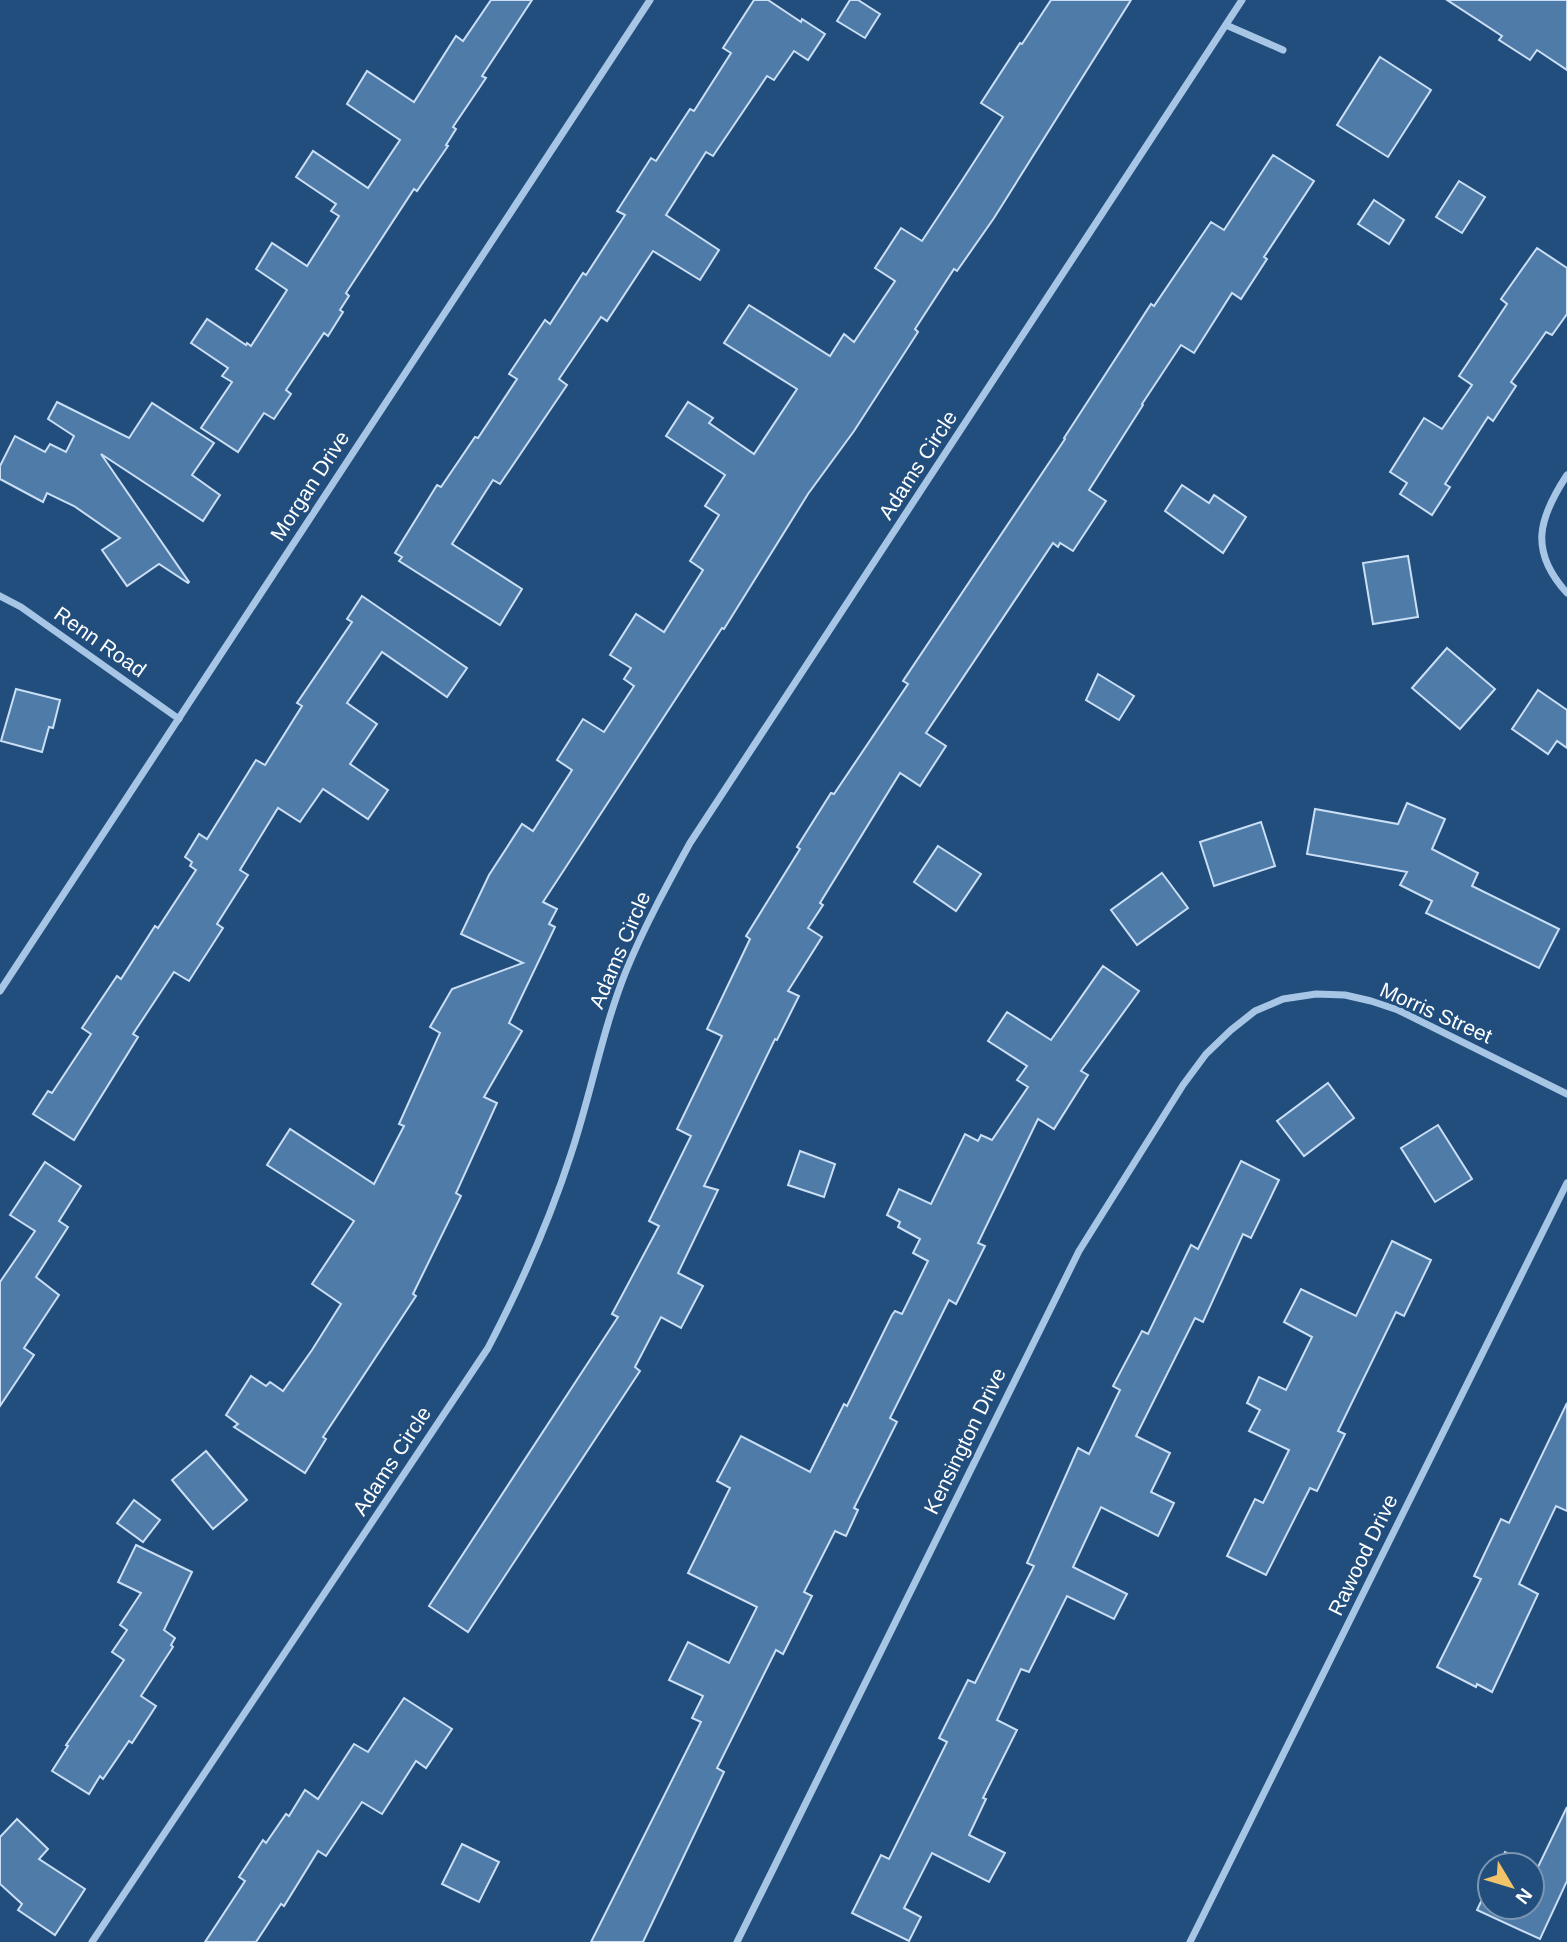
<svg xmlns="http://www.w3.org/2000/svg" width="1567" height="1942" font-family="Helvetica,sans-serif">
<style>
.building{fill:#4f7ba8;stroke:#cadff5;stroke-width:2}
.lines{fill:none;stroke-linecap:round;stroke-linejoin:round}
.minor{stroke:#a7c6e6;stroke-width:7}
.labels{text-anchor:middle;stroke-width:6;stroke-linejoin:round;paint-order:stroke}
.street-label{font-size:21px;fill:#fff;stroke:#224e7d}
</style>
<rect width="100%" height="100%" fill="#224e7d"/>
<g class="building">
<polygon points="491,0 532,0 482,76 486,78 453,127 456,129 446,145 448,146 417,191 414,189 346,293 349,296 340,310 343,312 328,336 324,333 286,390 291,394 274,419 264,413 238,452 201,428 232,382 222,376 228,368 191,343 207,319 246,345 247,343 251,346 287,290 256,269 272,243 307,266 339,216 331,211 336,204 296,177 313,151 368,188 400,140 347,104 367,71 414,102 456,36 463,41"/>
<polygon points="754,0 768,0 801,22 802,19 825,34 808,60 794,51 774,80 767,76 713,156 706,152 666,215 719,250 700,280 653,251 607,321 601,317 559,379 567,385 500,484 493,480 452,544 522,589 500,625 399,561 402,557 395,553 437,485 441,487 475,437 478,438 517,379 509,374 545,320 550,324 583,273 586,275 625,215 617,211 651,158 656,161 690,109 694,111 731,53 723,48"/>
<polygon points="850,0 858,0 880,14 865,38 837,21"/>
<polygon points="1051,0 1131,0 994,218 957,271 954,269 915,329 918,332 854,431 808,494 724,629 722,628 543,902 557,909 549,924 555,927 509,1023 522,1031 484,1097 497,1103 456,1193 461,1196 413,1294 416,1296 323,1437 326,1439 305,1473 234,1427 238,1424 226,1415 251,1376 266,1386 270,1382 283,1391 312,1350 341,1304 312,1284 354,1221 267,1165 290,1129 374,1184 404,1126 399,1124 440,1033 430,1027 452,989 523,963 461,934 489,875 522,824 533,831 572,770 557,760 583,719 604,732 634,686 624,679 631,668 610,655 636,614 664,632 703,570 690,561 719,515 705,506 725,475 666,436 688,402 713,418 709,423 754,454 797,389 724,343 749,305 830,356 844,334 854,342 895,281 875,268 901,228 922,241 963,179 1003,117 981,103 1020,43 1022,44"/>
<polygon points="1447,0 1567,0 1567,70 1537,50 1530,60 1499,40 1502,36"/>
<polygon points="1380,57 1431,90 1388,157 1337,125"/>
<polygon points="1273,155 1314,181 1264,257 1267,259 1241,299 1232,293 1194,353 1181,345 1142,404 1143,405 1089,490 1106,501 1073,551 1060,543 1058,547 1053,543 926,733 946,746 920,786 900,773 820,903 823,905 808,928 822,937 788,991 799,996 777,1040 775,1039 704,1186 718,1190 678,1273 703,1286 681,1328 661,1317 635,1367 640,1371 468,1632 429,1606 618,1317 612,1314 659,1226 649,1221 691,1136 677,1129 722,1036 707,1029 750,939 746,936 800,849 797,847 831,793 834,794 908,684 903,681 1065,439 1064,438 1151,304 1154,306 1211,222 1224,230"/>
<polygon points="1459,181 1485,197 1462,233 1436,217"/>
<polygon points="1374,200 1404,220 1389,244 1358,224"/>
<polygon points="1537,248 1567,268 1567,314 1552,335 1546,332 1511,382 1516,386 1493,421 1488,417 1445,484 1450,487 1432,515 1400,494 1407,483 1390,472 1424,418 1442,429 1472,385 1459,376 1507,304 1501,299"/>
<polygon points="57,402 129,438 152,403 214,443 192,475 220,495 203,521 101,454 189,582 188,583 159,564 127,586 102,550 120,538 74,506 47,493 43,502 0,479 0,466 15,436 45,452 50,444 66,452 74,436 48,419"/>
<polygon points="1182,485 1209,503 1214,495 1246,517 1223,553 1165,511"/>
<polygon points="1408,556 1418,617 1373,624 1363,563"/>
<polygon points="362,596 467,668 447,697 382,652 347,703 377,724 350,764 388,790 368,819 323,789 300,822 278,808 240,870 248,875 217,924 223,928 189,981 174,972 133,1034 138,1037 74,1140 33,1114 48,1091 52,1093 91,1034 82,1028 117,976 121,979 155,926 158,928 196,870 190,866 192,862 185,857 199,834 207,839 256,760 265,765 302,706 297,703 352,622 347,619"/>
<polygon points="1447,648 1495,689 1460,729 1412,688"/>
<polygon points="1098,674 1134,696 1119,720 1086,700"/>
<polygon points="16,689 60,700 53,728 49,727 42,752 1,741"/>
<polygon points="1538,690 1567,710 1567,748 1557,741 1548,754 1512,729"/>
<polygon points="1407,803 1445,819 1432,849 1478,873 1472,886 1559,929 1539,968 1426,913 1432,901 1400,885 1407,872 1307,854 1315,809 1398,824"/>
<polygon points="1261,822 1275,866 1214,886 1200,842"/>
<polygon points="938,846 981,874 956,911 914,882"/>
<polygon points="1162,873 1188,908 1137,945 1111,910"/>
<polygon points="1103,966 1139,991 1081,1071 1088,1075 1054,1129 1038,1119 978,1243 985,1246 956,1304 949,1300 890,1418 897,1422 854,1508 858,1510 846,1536 835,1531 804,1592 812,1596 783,1654 776,1650 717,1768 724,1772 643,1942 591,1942 701,1722 692,1718 703,1696 669,1680 688,1642 729,1663 757,1607 688,1573 730,1488 717,1481 741,1436 810,1472 844,1404 847,1406 892,1315 895,1311 902,1314 928,1261 913,1253 920,1239 898,1227 900,1222 887,1215 899,1189 931,1204 965,1134 978,1141 981,1135 992,1140 1028,1087 1017,1080 1027,1066 988,1041 1007,1012 1051,1040"/>
<polygon points="1328,1083 1354,1118 1304,1156 1277,1121"/>
<polygon points="1438,1125 1472,1179 1435,1202 1401,1148"/>
<polygon points="800,1151 835,1164 824,1197 788,1185"/>
<polygon points="1241,1161 1279,1180 1251,1238 1243,1234 1203,1322 1195,1318 1136,1436 1170,1453 1151,1492 1174,1503 1158,1536 1101,1507 1073,1567 1127,1594 1114,1619 1067,1596 1029,1672 1021,1669 997,1720 1017,1730 983,1798 986,1799 969,1835 1005,1853 989,1882 932,1853 904,1908 921,1917 909,1941 852,1913 881,1855 889,1859 947,1742 939,1738 968,1680 975,1683 1034,1566 1027,1563 1078,1448 1089,1454 1120,1390 1113,1386 1142,1331 1148,1334 1191,1245 1198,1249"/>
<polygon points="45,1162 81,1186 59,1221 68,1227 36,1277 59,1295 24,1348 34,1355 0,1406 0,1282 35,1231 10,1215"/>
<polygon points="1392,1241 1431,1260 1404,1316 1396,1312 1338,1431 1345,1434 1317,1491 1310,1488 1266,1575 1227,1556 1255,1499 1263,1503 1289,1450 1249,1431 1260,1410 1247,1403 1259,1377 1286,1390 1312,1337 1284,1322 1301,1289 1356,1316"/>
<polygon points="1567,1403 1567,1511 1556,1506 1519,1584 1538,1594 1492,1692 1477,1684 1476,1687 1437,1667 1481,1579 1474,1576 1501,1519 1509,1523"/>
<polygon points="206,1451 247,1500 213,1529 172,1480"/>
<polygon points="134,1500 160,1520 143,1542 117,1523"/>
<polygon points="136,1545 192,1572 164,1630 175,1638 171,1645 173,1647 141,1696 156,1706 132,1743 129,1741 103,1779 100,1776 89,1794 52,1771 68,1746 66,1745 124,1660 112,1652 127,1630 120,1625 141,1593 118,1582"/>
<polygon points="404,1698 452,1729 426,1768 416,1761 382,1814 362,1802 326,1856 318,1851 284,1906 281,1904 256,1942 205,1942 245,1881 239,1877 263,1840 266,1843 286,1814 289,1816 305,1790 318,1799 354,1744 368,1752"/>
<polygon points="1567,1807 1567,1881 1540,1939 1477,1910 1490,1883 1490,1907 1532,1907 1532,1865 1499,1865 1505,1852 1538,1867"/>
<polygon points="17,1819 48,1849 39,1859 85,1889 55,1935 18,1910 22,1904 0,1884 0,1837"/>
<polygon points="462,1844 499,1862 479,1902 442,1884"/>
</g>
<g class="lines">
<g class="minor">
<polyline points="1226,25 1283,50"/>
<path d="M1567,475C1538,519 1529,551 1567,593"/>
<polyline points="0,596 21,607 179,719"/>
<polyline points="0,991 650,0"/>
<path d="M92,1942L488,1348C521,1285 549,1222 571,1154C591,1094 602,1031 626,971C644,927 667,885 690,843L1242,0"/>
<polyline points="737,1942 1079,1251 1183,1085 1206,1054 1231,1030 1255,1011 1283,999 1316,994 1345,995 1371,1001 1398,1010 1567,1094"/>
<polyline points="1190,1942 1567,1183"/>
</g>
</g>
<g class="labels">
<g class="street-label">
<text transform="translate(918 465) rotate(-57)" y="7">Adams Circle</text>
<text transform="translate(310 486) rotate(-57)" y="7">Morgan Drive</text>
<text transform="translate(100 642) rotate(35)" y="7">Renn Road</text>
<text transform="translate(620 950) rotate(-67)" y="7">Adams Circle</text>
<text transform="translate(1436 1013) rotate(24)" y="7">Morris Street</text>
<text transform="translate(965 1441) rotate(-64)" y="7">Kensington Drive</text>
<text transform="translate(392 1461) rotate(-57)" y="7">Adams Circle</text>
<text transform="translate(1363 1555) rotate(-64)" y="7">Rawood Drive</text>
</g>
</g>
<g transform="translate(1511 1886) rotate(128)"><circle r="33" fill="#224e7d" stroke="#7a95b1" stroke-width="2"/>
<path d="M0-5L12 26L0 18L-12 26Z" fill="#f1c469"/>
<text y="-10" font-size="19" font-weight="bold" text-anchor="middle" fill="#ffffff">N</text>
</g>
</svg>
